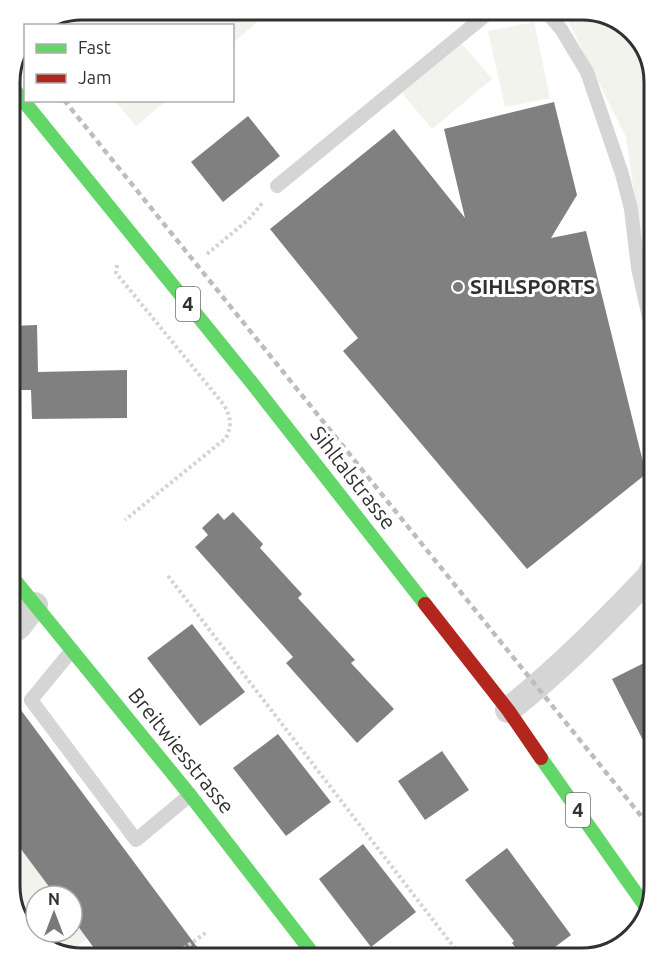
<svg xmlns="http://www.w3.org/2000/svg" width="663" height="968" font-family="Ubuntu,sans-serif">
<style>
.green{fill:#f1f3ec;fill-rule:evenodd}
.building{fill:#808080}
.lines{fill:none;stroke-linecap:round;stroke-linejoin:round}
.path{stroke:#d4d4d4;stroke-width:4;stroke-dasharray:3 3;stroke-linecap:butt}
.lane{stroke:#d5d5d5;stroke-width:14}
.street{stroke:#d5d5d5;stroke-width:26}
.fast{stroke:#63d668;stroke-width:14}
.jam{stroke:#b3261e;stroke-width:14}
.rail{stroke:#bdbdbd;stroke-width:4.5;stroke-dasharray:6 4.5;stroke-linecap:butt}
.poi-dot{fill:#797979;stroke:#fff;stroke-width:2}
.labels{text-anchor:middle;stroke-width:6;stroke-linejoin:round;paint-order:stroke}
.shield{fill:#fff;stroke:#6f6f6f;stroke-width:1.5}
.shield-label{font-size:20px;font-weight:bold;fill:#313131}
.poi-label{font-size:21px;font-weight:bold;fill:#313131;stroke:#fff;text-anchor:start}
.street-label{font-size:21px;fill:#313131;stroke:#fff}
.rim{fill:none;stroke:#313131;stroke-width:3}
</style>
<rect width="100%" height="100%" fill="#fff"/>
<g class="green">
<polygon points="82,9 272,9 233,43 232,26 54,26 51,21"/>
<polygon points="562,9 586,9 618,19 644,46 654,82 654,293 643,254 626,137"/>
<polygon points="534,22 550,98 505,107 488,31"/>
<polygon points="462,44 492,79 432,129 402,93"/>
<polygon points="115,101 166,101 136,126"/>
<path d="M9,720L144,895L66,955C48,950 28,939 18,922C0,887 9,764 9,720ZM36,896H72V932H36Z"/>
</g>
<g class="building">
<polygon points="554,102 577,195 551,238 586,231 646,474 527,569 343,351 358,338 270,229 394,129 465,218 444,129"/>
<polygon points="248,116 280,156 223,202 191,162"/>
<polygon points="37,325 38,372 127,370 127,418 32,419 31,390 9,390 9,343 12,343 11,326"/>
<polygon points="233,512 263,544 260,548 302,594 298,598 355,660 351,663 394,709 357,743 286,663 293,657 195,547 208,535 202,528 218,513 224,520"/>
<polygon points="192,624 245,692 200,726 147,658"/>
<polygon points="654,658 654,762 612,679"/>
<polygon points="9,694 206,959 102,959 72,918 72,896 56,896 9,833"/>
<polygon points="278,734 331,802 286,836 233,768"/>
<polygon points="442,751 469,790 425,820 398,781"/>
<polygon points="363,844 416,912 371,947 319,879"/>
<polygon points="507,848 571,935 539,959 524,959 512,943 514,941 465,880"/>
</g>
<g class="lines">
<g class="path">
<polyline points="207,254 248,220 264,201"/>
<path d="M117,265L116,273L224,405C231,418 232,425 226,438L125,520"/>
<polyline points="168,576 463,959"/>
<polyline points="169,959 208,931"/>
</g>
<g class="lane">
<polyline points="544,9 561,29 587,72 622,174 631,209 638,268 654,340"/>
<polyline points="277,186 493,9"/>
<polyline points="72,650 31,700 136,840 190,795"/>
</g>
<g class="street">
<polyline points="9,634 19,626 35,605"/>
<path d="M508,710C559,670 604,624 649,577L654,567"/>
</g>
<g class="fast">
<polyline points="9,83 252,383 425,604"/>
<polyline points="9,573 190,795 317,959"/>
<polyline points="541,758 648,910"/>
</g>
<polyline class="jam" points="425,604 508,710 541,758"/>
<g class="rail">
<polyline points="23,49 26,52"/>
<polyline points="64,100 654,832"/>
</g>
</g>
<circle class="poi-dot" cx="458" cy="287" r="6"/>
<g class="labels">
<g class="shield">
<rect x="176" y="287" width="24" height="34" rx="4.5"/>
<rect x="566" y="793" width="24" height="34" rx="4.5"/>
</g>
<g class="shield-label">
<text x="188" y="311">4</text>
<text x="578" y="817">4</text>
</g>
<g class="poi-label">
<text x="470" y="294">SIHLSPORTS</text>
</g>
<g class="street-label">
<text transform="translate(353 478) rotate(52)" y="7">Sihltalstrasse</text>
<text transform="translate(181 751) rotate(51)" y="7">Breitwiesstrasse</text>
</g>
</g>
<path d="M0 0H663V968H0ZM82 20H582A62 62 0 0 1 644 82V886A62 62 0 0 1 582 948H82A62 62 0 0 1 20 886V82A62 62 0 0 1 82 20Z" fill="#fff" fill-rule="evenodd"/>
<path class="rim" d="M82 20H582A62 62 0 0 1 644 82V886A62 62 0 0 1 582 948H82A62 62 0 0 1 20 886V82A62 62 0 0 1 82 20Z"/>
<rect x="24" y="24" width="210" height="78" fill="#ffffff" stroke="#adadad" stroke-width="1.5"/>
<rect x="36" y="44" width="30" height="9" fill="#63d668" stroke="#adadad" stroke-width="1.5"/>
<text x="78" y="54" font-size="18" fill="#313131">Fast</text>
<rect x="36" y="74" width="30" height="9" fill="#b3261e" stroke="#adadad" stroke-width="1.5"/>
<text x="78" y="84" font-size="18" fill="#313131">Jam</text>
<g transform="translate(54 914)"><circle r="28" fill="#ffffff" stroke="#adadad" stroke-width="1.5"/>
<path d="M0-4.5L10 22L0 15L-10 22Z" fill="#797979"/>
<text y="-9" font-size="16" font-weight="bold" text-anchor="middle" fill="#313131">N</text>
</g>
</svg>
